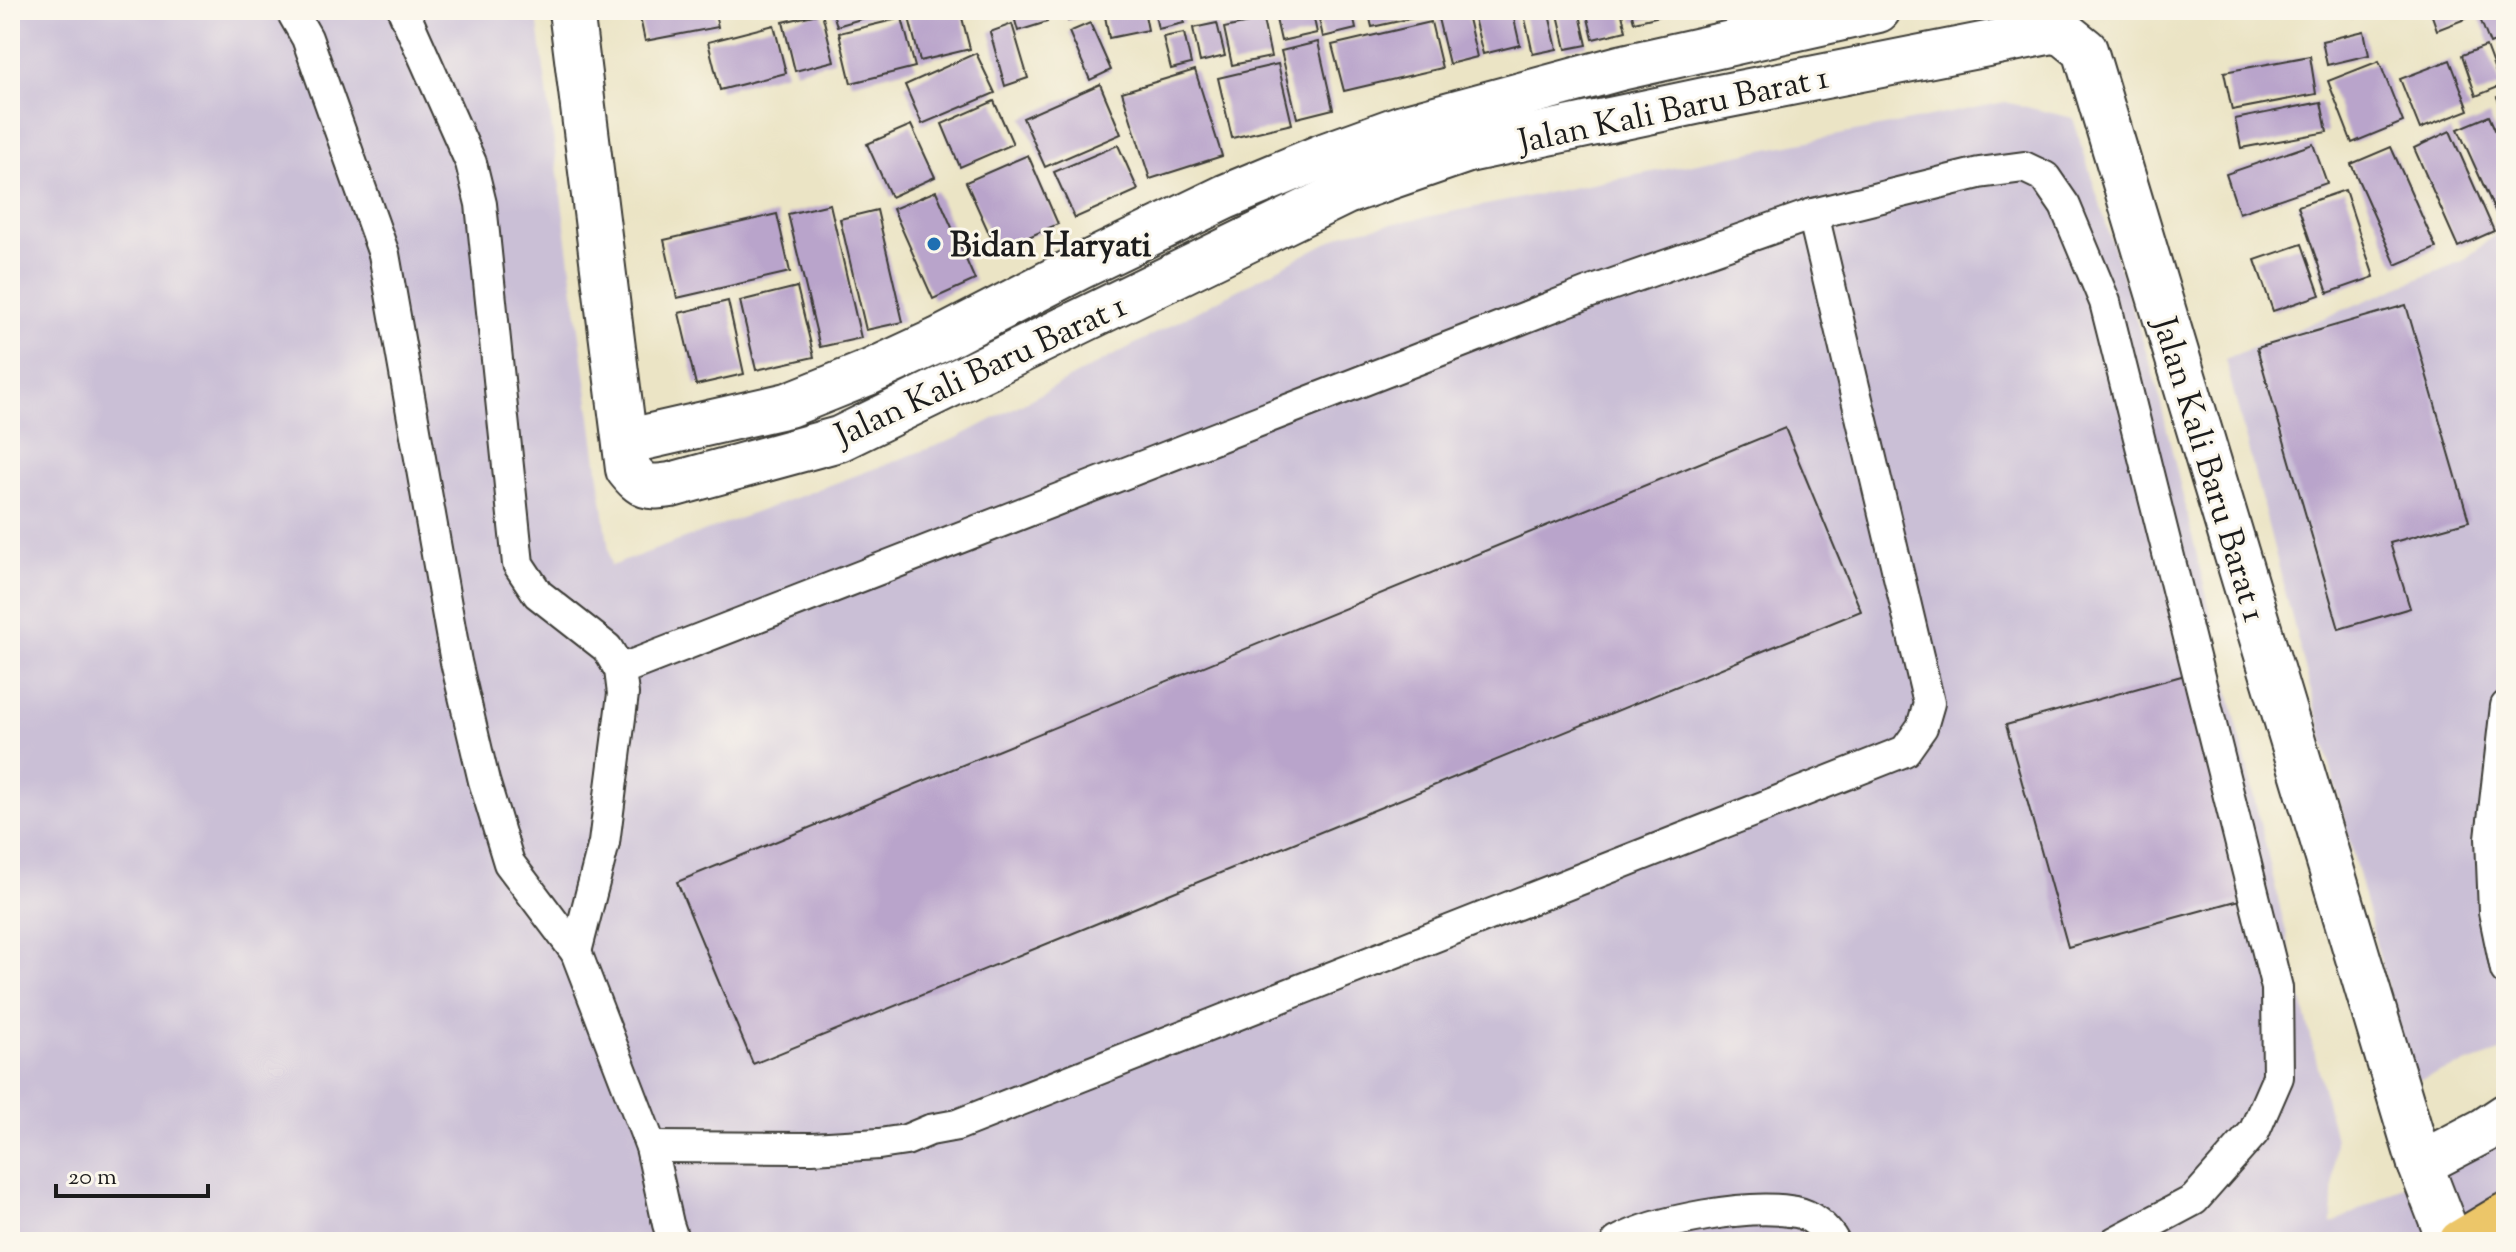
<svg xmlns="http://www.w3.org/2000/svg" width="2516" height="1252" font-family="'Sorts Mill Goudy',serif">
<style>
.industrial{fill:#cabfd6}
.building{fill:#b9a4cb}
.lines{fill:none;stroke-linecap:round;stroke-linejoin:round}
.lane-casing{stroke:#3b3a35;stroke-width:34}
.street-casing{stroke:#3b3a35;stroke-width:48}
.highway-casing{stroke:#3b3a35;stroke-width:48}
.lane{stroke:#fff;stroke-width:30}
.street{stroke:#fff;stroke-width:44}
.highway{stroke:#ecc669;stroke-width:44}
.poi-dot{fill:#1f6fb2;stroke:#fbf7ec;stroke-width:3}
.labels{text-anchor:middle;stroke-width:6;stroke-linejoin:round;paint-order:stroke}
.street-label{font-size:34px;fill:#1c1c1c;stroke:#fbf7ec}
.poi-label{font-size:34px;font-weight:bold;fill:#1c1c1c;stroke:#fbf7ec;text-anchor:start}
</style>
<rect width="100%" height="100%" fill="#fbf7ec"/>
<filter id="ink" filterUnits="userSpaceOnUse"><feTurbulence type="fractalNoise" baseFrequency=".0125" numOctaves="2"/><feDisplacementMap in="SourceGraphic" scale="16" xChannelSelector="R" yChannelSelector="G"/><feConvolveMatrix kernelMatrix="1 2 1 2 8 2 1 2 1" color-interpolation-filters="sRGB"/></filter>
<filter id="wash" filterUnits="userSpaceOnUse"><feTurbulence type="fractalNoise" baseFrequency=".006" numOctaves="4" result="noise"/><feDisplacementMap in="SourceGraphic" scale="32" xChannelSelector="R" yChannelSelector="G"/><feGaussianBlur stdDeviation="1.8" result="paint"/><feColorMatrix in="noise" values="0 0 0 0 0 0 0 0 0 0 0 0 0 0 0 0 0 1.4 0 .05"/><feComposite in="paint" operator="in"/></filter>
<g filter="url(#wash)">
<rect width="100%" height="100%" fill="#ebe4c5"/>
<g class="industrial">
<polygon points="10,10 536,10 611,566 957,438 1345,233 2005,102 2073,118 2157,387 2335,1139 2332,1224 2506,1133 2506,1242 10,1242"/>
<polygon points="2506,226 2506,1050 2412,1082 2225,359 2464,260"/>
</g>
<g id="blocks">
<g class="building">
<polygon points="654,10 714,10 718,27 645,41 639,13"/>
<polygon points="832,10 888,10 888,11 837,26"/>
<polygon points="923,10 960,10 970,49 920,61 908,14"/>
<polygon points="971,10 992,10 992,11 973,17"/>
<polygon points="1012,10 1044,10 1047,22 1018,31"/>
<polygon points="1064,10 1100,10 1100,11 1068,21"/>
<polygon points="1131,10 1144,10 1148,30 1109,38 1105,16"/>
<polygon points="1154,10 1181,10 1184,23 1158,29"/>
<polygon points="1187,10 1211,10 1212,13 1189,19"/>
<polygon points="1219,10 1245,10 1246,11 1221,17"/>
<polygon points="1274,10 1312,10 1317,33 1281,41"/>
<polygon points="1340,10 1352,10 1356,29 1323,37 1318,15"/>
<polygon points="1368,10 1425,10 1427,15 1372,27"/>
<polygon points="1436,10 1466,10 1477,57 1449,64"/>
<polygon points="1472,10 1512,10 1520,45 1483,54"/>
<polygon points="1523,10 1548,10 1557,49 1533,54"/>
<polygon points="1557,10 1579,10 1587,45 1566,49"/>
<polygon points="1586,10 1621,10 1626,31 1593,39"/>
<polygon points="1631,10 1659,10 1660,16 1634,22"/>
<polygon points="2354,10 2379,10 2379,11 2356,17"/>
<polygon points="2430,10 2470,10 2473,16 2437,30"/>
<polygon points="2481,10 2502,10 2506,20 2506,38 2490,44 2477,11"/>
<polygon points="822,13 834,61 795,71 783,22"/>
<polygon points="902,18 915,67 851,83 839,33"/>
<polygon points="1263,20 1271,57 1232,65 1224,28"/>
<polygon points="1431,22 1442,68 1344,91 1332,45"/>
<polygon points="1090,23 1111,70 1090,80 1069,32"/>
<polygon points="1217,23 1225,56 1200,62 1193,28"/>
<polygon points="1012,24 1028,78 1005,86 990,32"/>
<polygon points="774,25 786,73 720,90 708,42"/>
<polygon points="2364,31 2369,55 2327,65 2322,41"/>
<polygon points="1184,33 1191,64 1171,69 1163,37"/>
<polygon points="1318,42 1333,109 1297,118 1281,51"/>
<polygon points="2486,46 2501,86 2476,96 2462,55"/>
<polygon points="976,53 995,93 922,124 905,85"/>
<polygon points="2310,56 2316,94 2232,110 2224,72"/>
<polygon points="2450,60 2469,110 2420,129 2400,79"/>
<polygon points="2379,61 2403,122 2352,143 2328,81"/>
<polygon points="1278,64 1292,124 1232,138 1218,78"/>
<polygon points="1195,70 1222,156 1150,179 1122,92"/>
<polygon points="1100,84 1121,134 1045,167 1023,118"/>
<polygon points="2506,94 2506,119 2497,97"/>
<polygon points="994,101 1013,144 960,167 942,124"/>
<polygon points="2321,102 2327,132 2241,148 2235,119"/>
<polygon points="2489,116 2506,155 2506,210 2497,215 2458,129"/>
<polygon points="911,125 935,177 891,197 867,144"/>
<polygon points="2450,131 2494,231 2458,247 2414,148"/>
<polygon points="2313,144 2327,183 2239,213 2226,174"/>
<polygon points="1118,145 1138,190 1075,218 1054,172"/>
<polygon points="2391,147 2436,248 2396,265 2351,164"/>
<polygon points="1028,155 1058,224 997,251 966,182"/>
<polygon points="2345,190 2374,277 2328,293 2298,206"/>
<polygon points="936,191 975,280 933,299 893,209"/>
<polygon points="830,204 861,338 820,347 788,214"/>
<polygon points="877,210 903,322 866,330 840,219"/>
<polygon points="777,214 790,272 677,298 664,240"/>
<polygon points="2302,244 2320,295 2273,311 2255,260"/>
<polygon points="797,287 814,357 756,370 740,301"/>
<polygon points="728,301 744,374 696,385 679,313"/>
<polygon points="2406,305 2469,521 2390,543 2410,608 2339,629 2257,348"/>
<polygon points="1785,428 1861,611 753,1064 677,882"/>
<polygon points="2185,675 2247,898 2068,947 2006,725"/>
</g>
</g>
</g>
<g filter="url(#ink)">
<use href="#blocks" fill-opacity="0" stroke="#3b3a35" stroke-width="2"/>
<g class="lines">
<g class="lane-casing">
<g id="lane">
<polyline points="291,10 307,38 384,254 456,662 484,781 509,863 576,952 651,1147 668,1224 674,1242"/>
<polyline points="403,10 471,163 481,204 518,564 538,594 607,648 620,670 623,694 604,843 576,952"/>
<polyline points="620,670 1585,294 1813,214 1979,173 2024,167 2045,177 2065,206 2105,302 2277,988 2278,1077 2254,1132 2194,1200 2115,1242"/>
<polyline points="2506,706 2491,838 2494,912 2506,970"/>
<polyline points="651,1147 812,1148 879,1144 906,1140 930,1130 957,1125 1905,751 1922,727 1929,703 1813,214"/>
<path d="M1617,1242C1658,1220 1749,1203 1796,1212C1810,1214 1827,1229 1834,1242"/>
</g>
</g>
<g class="street-casing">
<g id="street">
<path d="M571,10L628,469C643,488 648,488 671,485L839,439L1346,192L1468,150L1714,98L2053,31L2065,34L2085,50L2420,1164L2450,1242"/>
<polyline points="625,442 788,405 870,372 939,340 1078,268 1225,197 1323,156 1403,127 1620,68 1878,10"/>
<polyline points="2420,1164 2485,1130 2506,1116"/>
</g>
</g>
<g class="highway-casing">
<polyline id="highway" points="2461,1242 2506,1215"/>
</g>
<use href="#lane" class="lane"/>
<use href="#street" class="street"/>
<use href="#highway" class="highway"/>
</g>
</g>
<circle class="poi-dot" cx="934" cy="244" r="8"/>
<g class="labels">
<g class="street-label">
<text transform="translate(1673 108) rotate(-12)" y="12">Jalan Kali Baru Barat 1</text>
<text transform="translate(980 369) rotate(-25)" y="12">Jalan Kali Baru Barat 1</text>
<text transform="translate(2211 469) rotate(73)" y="12">Jalan Kali Baru Barat 1</text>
</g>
<g class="poi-label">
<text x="950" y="256">Bidan Haryati</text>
</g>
</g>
<rect width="2516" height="1252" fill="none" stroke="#fbf7ec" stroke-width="40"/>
<path d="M56 1184v12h152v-12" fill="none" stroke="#1c1c1c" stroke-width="4"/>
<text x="68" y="1184" font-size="24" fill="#1c1c1c" stroke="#fbf7ec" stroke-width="6" paint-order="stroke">20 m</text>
</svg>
